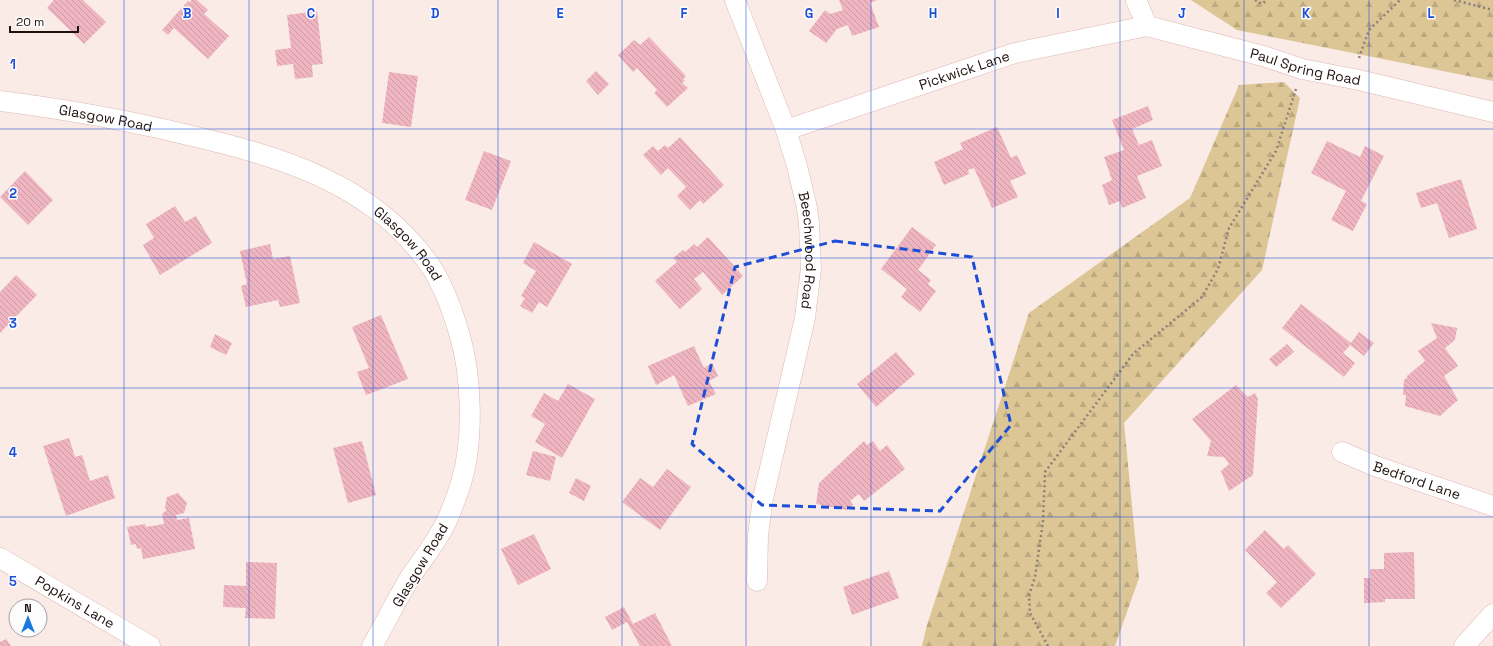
<svg xmlns="http://www.w3.org/2000/svg" width="1493" height="646" font-family="'Space Grotesk',sans-serif">
<style>
.forest{fill:url(#forest-firs)}
.building{fill:url(#building-back-hatch)}
.lines{fill:none;stroke-linecap:round;stroke-linejoin:round}
.street-casing{stroke:#ddb9b1;stroke-width:21}
.path{stroke:#8c7f7b;stroke-width:2.5;stroke-dasharray:2 3;stroke-linecap:butt}
.street{stroke:#fff;stroke-width:20}
.marked{fill:none;stroke:#1d4ed8;stroke-width:3;stroke-dasharray:8 5;stroke-linejoin:round}
.grid{fill:none;stroke:#1d4ed8;stroke-width:1;stroke-opacity:0.55}
.labels{text-anchor:middle;stroke-width:3;stroke-linejoin:round;paint-order:stroke}
.street-label{font-size:14px;fill:#1d110e;stroke:#fcfcfc}
.grid-label{font-size:13px;text-anchor:middle;font-weight:bold;fill:#1d4ed8;stroke:#fcfcfc;stroke-width:3;stroke-linejoin:round;paint-order:stroke}
</style>
<defs>
<pattern id="forest-firs" width="22" height="20" patternUnits="userSpaceOnUse"><rect width="22" height="20" fill="#dcc695"/><path d="M5 1l3.5 6h-7zM16 11l3.5 6h-7z" fill="#bca97f"/></pattern>
<pattern id="building-back-hatch" width="6" height="6" patternUnits="userSpaceOnUse"><rect width="6" height="6" fill="#efb5c1"/><path d="M-1 5l2 2M0 0l6 6M5-1l2 2" fill="none" stroke="#cc9ba5"/></pattern>
</defs>
<rect width="100%" height="100%" fill="#faebe7"/>
<g class="forest">
<polygon points="1191,0 1493,0 1493,81 1237,30"/>
<polygon points="1284,82 1300,98 1262,270 1124,423 1139,578 1115,646 922,646 927,625 1029,313 1190,198 1239,85"/>
</g>
<g class="building">
<polygon points="54,0 83,0 106,22 84,44 47,8"/>
<polygon points="191,0 197,0 208,10 204,14 229,36 208,59 174,28 168,35 162,30 188,1 190,3"/>
<polygon points="839,0 877,0 870,3 879,27 852,36 848,25 837,29 826,43 809,31 825,10 830,14 843,10"/>
<polygon points="317,11 323,64 312,65 313,77 295,79 293,64 277,66 275,50 291,48 287,15"/>
<polygon points="649,37 686,76 683,79 685,81 682,83 688,88 667,107 654,93 657,90 637,68 633,72 618,55 634,40 640,45"/>
<polygon points="596,71 609,84 598,95 586,81"/>
<polygon points="389,72 418,76 411,127 382,123"/>
<polygon points="1148,106 1153,120 1132,129 1139,145 1152,140 1162,166 1137,176 1146,198 1122,208 1120,201 1109,205 1102,185 1112,180 1104,157 1124,150 1112,120"/>
<polygon points="997,127 1011,158 1017,155 1026,174 1010,181 1018,197 992,208 974,168 968,170 969,174 944,185 934,162 963,149 960,143"/>
<polygon points="680,137 724,185 703,204 700,200 690,210 677,196 686,187 668,168 661,175 643,155 653,146 658,151 665,145 668,148"/>
<polygon points="1327,141 1360,157 1365,146 1384,156 1361,201 1367,204 1353,231 1331,220 1346,191 1311,173"/>
<polygon points="484,151 511,161 492,210 465,200"/>
<polygon points="25,171 53,200 28,225 0,197"/>
<polygon points="1461,179 1477,229 1449,238 1437,203 1421,208 1416,193"/>
<polygon points="175,206 185,222 196,216 212,243 160,275 143,245 154,238 146,224"/>
<polygon points="912,227 936,245 918,270 931,280 928,284 936,291 920,312 901,297 907,289 881,269"/>
<polygon points="708,237 743,276 722,295 703,272 694,279 702,289 680,309 655,281 677,262 673,258 683,250 685,252 694,244 697,247"/>
<polygon points="534,242 572,264 547,307 539,302 532,313 520,306 525,298 521,296 536,271 523,263"/>
<polygon points="270,244 273,259 290,256 300,303 280,307 278,300 246,307 241,286 247,284 240,251"/>
<polygon points="16,275 37,295 0,333 0,292"/>
<polygon points="1301,304 1351,343 1359,332 1374,343 1364,356 1350,345 1343,353 1355,363 1344,377 1282,328"/>
<polygon points="381,315 408,379 366,395 357,372 369,368 352,327"/>
<polygon points="1431,323 1457,328 1455,340 1445,348 1458,366 1444,376 1458,400 1440,416 1405,406 1406,395 1403,395 1404,380 1407,378 1407,376 1425,361 1418,351 1437,338"/>
<polygon points="215,334 232,343 226,355 210,347"/>
<polygon points="1287,344 1294,352 1276,367 1269,359"/>
<polygon points="694,346 704,368 712,363 718,376 709,381 716,394 688,406 674,375 656,385 648,366"/>
<polygon points="896,352 915,374 876,407 857,384"/>
<polygon points="568,384 595,399 562,458 535,442 545,424 531,416 544,393 558,401"/>
<polygon points="1236,385 1248,397 1255,393 1258,399 1253,475 1229,491 1221,471 1229,464 1224,457 1207,456 1211,441 1192,419"/>
<polygon points="69,438 75,457 82,455 90,481 108,475 115,498 66,516 43,446"/>
<polygon points="362,441 376,495 348,503 333,448"/>
<polygon points="864,441 867,445 873,441 880,451 887,445 905,469 864,501 859,494 850,501 853,505 847,510 816,504 819,483"/>
<polygon points="533,451 556,457 550,481 526,475"/>
<polygon points="667,469 691,487 660,530 622,502 640,478 653,487"/>
<polygon points="576,478 591,486 584,501 569,493"/>
<polygon points="178,493 187,503 184,513 176,515 177,520 189,518 195,549 143,559 141,548 137,549 136,544 131,545 127,527 145,524 146,527 164,524 162,514 167,510 165,508 167,497"/>
<polygon points="1265,530 1284,549 1288,545 1316,574 1281,608 1266,593 1277,582 1245,550"/>
<polygon points="534,534 551,569 518,585 501,549"/>
<polygon points="1414,552 1415,599 1385,599 1385,602 1364,603 1364,578 1370,578 1370,569 1384,569 1384,553"/>
<polygon points="246,562 277,563 275,619 245,618 246,608 223,607 224,585 246,586"/>
<polygon points="889,571 899,598 852,615 843,587"/>
<polygon points="624,607 633,624 655,613 672,646 640,646 627,622 612,630 605,617"/>
<polygon points="6,639 11,646 0,646 0,642"/>
</g>
<g class="lines">
<g class="street-casing">
<g id="street">
<path id="s1" d="M735,0L786,130L797,166L807,208L809,224L811,268L805,318L763,498L758,535L757,581"/>
<path id="s2" d="M1136,0L1147,26L1263,56L1302,69L1359,80L1493,112"/>
<path id="s3" d="M0,101C63,109 126,120 188,135C279,156 372,183 429,264C443,284 452,309 459,333C472,375 474,441 461,483C456,498 451,514 443,528C434,545 422,560 411,576C397,599 385,623 372,646"/>
<path id="s4" d="M786,130L1015,53L1147,26"/>
<path id="s5" d="M1342,452L1375,466L1493,506"/>
<path id="s6" d="M0,558L150,646"/>
<polyline points="1464,646 1493,614"/>
</g>
</g>
<g class="path">
<polyline points="1255,0 1262,4 1267,0"/>
<polyline points="1454,0 1493,10"/>
<polyline points="1359,58 1369,30 1400,0"/>
<polyline points="1048,646 1030,613 1029,595 1035,577 1043,521 1045,472 1133,354 1202,297 1218,269 1229,228 1276,151 1296,89"/>
</g>
<use href="#street" class="street"/>
</g>
<path class="marked" d="M835,241L972,257L1011,425L940,511L762,505L692,444L735,267Z"/>
<path class="grid" d="M124,0V646M249,0V646M373,0V646M498,0V646M622,0V646M746,0V646M871,0V646M995,0V646M1120,0V646M1244,0V646M1369,0V646M0,129H1493M0,258H1493M0,388H1493M0,517H1493"/>
<g class="labels">
<g class="street-label">
<text dy="5" stroke="none"><textPath href="#s2" startOffset="192">Paul Spring Road</textPath></text>
<text dy="5" stroke="none"><textPath href="#s4" startOffset="188">Pickwick Lane</textPath></text>
<text dy="5" stroke="none"><textPath href="#s3" startOffset="107">Glasgow Road</textPath></text>
<text dy="5" stroke="none"><textPath href="#s3" startOffset="442">Glasgow Road</textPath></text>
<text dy="5" stroke="none"><textPath href="#s1" startOffset="263">Beechwood Road</textPath></text>
<text dy="5" stroke="none"><textPath href="#s5" startOffset="80">Bedford Lane</textPath></text>
<text transform="translate(420 565) rotate(-59)" y="5">Glasgow Road</text>
<text dy="5" stroke="none"><textPath href="#s6" startOffset="87">Popkins Lane</textPath></text>
</g>
</g>
<g class="grid-label">
<text x="187" y="18">B</text>
<text x="311" y="18">C</text>
<text x="435" y="18">D</text>
<text x="560" y="18">E</text>
<text x="684" y="18">F</text>
<text x="809" y="18">G</text>
<text x="933" y="18">H</text>
<text x="1058" y="18">I</text>
<text x="1182" y="18">J</text>
<text x="1306" y="18">K</text>
<text x="1431" y="18">L</text>
<text x="13" y="69">1</text>
<text x="13" y="198">2</text>
<text x="13" y="328">3</text>
<text x="13" y="457">4</text>
<text x="13" y="586">5</text>
</g>
<g transform="translate(28 618)"><circle r="19" fill="#fcfcfc" stroke="#a39e9d"/>
<path d="M0-3L7 15L0 10L-7 15Z" fill="#1877e0"/>
<text y="-6" font-size="11" font-weight="bold" text-anchor="middle" fill="#1d110e">N</text>
</g>
<path d="M10 26v6h68v-6" fill="none" stroke="#1d110e" stroke-width="2"/>
<text x="16" y="26" font-size="12" fill="#1d110e" stroke="#fcfcfc" stroke-width="3" paint-order="stroke">20 m</text>
</svg>
